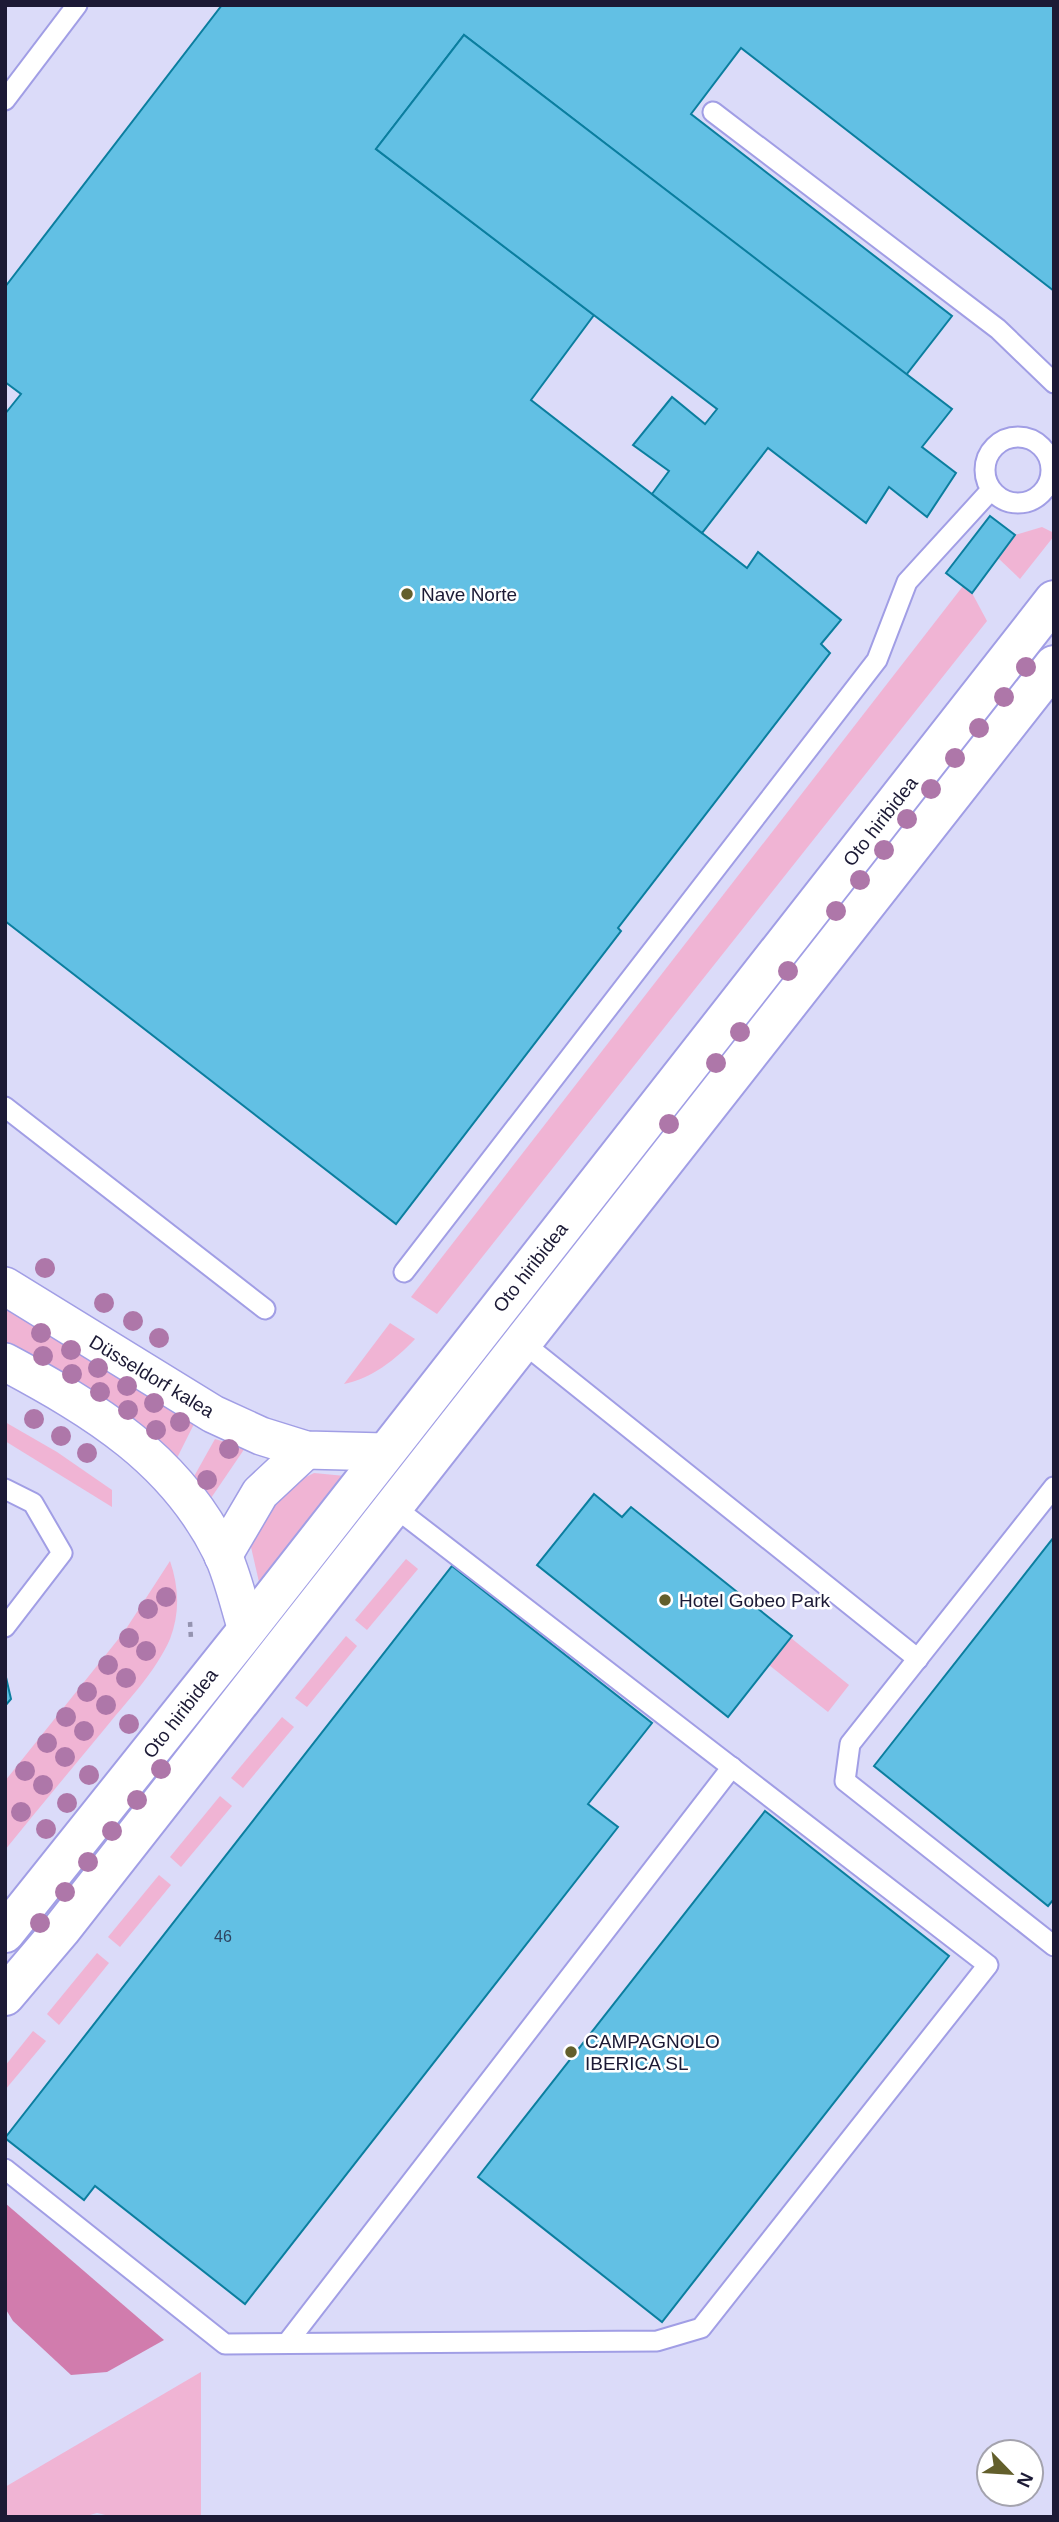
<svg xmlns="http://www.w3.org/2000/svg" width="1059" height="2522" font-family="Helvetica,sans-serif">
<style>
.green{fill:#f0b4d4}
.forest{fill:#d17cad}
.building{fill:#62c0e4;stroke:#0b7e9f;stroke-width:2}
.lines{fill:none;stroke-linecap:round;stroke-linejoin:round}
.lane-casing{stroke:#a19ee5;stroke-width:23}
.street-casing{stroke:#a19ee5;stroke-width:40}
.secondary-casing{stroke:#a19ee5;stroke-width:42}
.path{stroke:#9493b0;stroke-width:4.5;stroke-dasharray:5 5;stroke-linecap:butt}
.lane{stroke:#fff;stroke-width:19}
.street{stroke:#fff;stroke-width:37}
.secondary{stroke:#fff;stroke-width:38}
.tree{fill:#ae77a9}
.poi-dot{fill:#635f2c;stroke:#fff;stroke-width:2.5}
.labels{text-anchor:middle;stroke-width:5;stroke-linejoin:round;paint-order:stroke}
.number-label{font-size:16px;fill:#2e4461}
.poi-label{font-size:19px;fill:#1c1a35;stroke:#fff;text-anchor:start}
.street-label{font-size:19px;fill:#1c1a35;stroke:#fff}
</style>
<rect width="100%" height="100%" fill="#dbdbf9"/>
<g class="green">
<polygon points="1042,527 1054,533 1054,536 1020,579 998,558 1015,535"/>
<polygon points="963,586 972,593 987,621 437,1314 411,1297"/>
<polygon points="5,1305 195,1422 177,1458 102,1403 5,1347"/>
<path d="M390,1323L415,1339C395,1360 372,1378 344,1384Z"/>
<polygon points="5,1422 57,1452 112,1490 112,1507 5,1441"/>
<polygon points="215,1439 245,1448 209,1501 192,1480"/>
<polygon points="314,1473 345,1476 259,1582 251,1547 262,1512 278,1491"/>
<polygon points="406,1559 418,1569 367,1630 355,1620"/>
<path d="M170,1561C179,1587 180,1613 170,1639C156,1671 129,1699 107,1726C73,1767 39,1808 5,1850V1781L124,1632Z"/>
<polygon points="346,1636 357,1646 307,1707 295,1698"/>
<polygon points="791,1638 849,1685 828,1712 769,1665"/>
<polygon points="282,1717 294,1727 243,1788 231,1778"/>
<polygon points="220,1796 232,1806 181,1867 170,1857"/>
<polygon points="159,1875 171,1885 120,1947 108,1937"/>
<polygon points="97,1953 109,1963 59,2025 47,2014"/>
<polygon points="33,2031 46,2041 5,2090 5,2066"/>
<polygon points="201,2372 201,2517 114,2517 97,2513 83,2517 5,2517 5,2487"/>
</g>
<polygon class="forest" points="5,2203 164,2340 107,2372 71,2375 13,2321 5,2308"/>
<g class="building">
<polygon points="222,5 1054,5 1054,291 741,48 691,114 952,316 906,375 464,35 376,149 594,315 531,400 747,568 758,552 841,620 821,644 830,653 618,928 621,931 396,1224 5,921 5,414 21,394 5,382 5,287"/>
<polygon points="464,35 952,409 922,447 956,473 927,517 889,487 866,523 768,448 702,533 652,494 669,471 633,445 672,397 705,424 717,409 376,149"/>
<polygon points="990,516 1015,535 972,593 946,573"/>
<polygon points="594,1494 622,1517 631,1507 792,1636 728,1717 537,1565"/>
<polygon points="1054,1537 1054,1899 1048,1906 874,1766"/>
<polygon points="452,1566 652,1723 588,1804 618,1827 245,2304 95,2186 84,2200 5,2138"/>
<polygon points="5,1673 11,1699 5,1706"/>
<polygon points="765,1811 949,1956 662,2322 478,2177"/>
</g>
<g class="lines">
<g class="lane-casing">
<g id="lane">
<polyline points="5,100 77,5"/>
<polyline points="713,112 998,329 1054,383"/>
<circle cx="1018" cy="470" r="33"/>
<polyline points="5,1107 265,1309"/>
<polyline points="404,1272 877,660 907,582 991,490"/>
<polyline points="522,1342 918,1659"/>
<polyline points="1054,1487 850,1744 845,1781 1054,1946"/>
<polyline points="5,1489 33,1503 62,1553 5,1627"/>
<polyline points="5,2169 225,2344 657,2341 701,2328 988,1965 393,1506"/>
<polyline points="287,2343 732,1767"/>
</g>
</g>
<g class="street-casing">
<g id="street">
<polyline points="5,1286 213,1414 261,1436 306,1450 385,1452"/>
<path d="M5,1362C95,1410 176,1459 222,1553C233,1576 239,1605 247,1630"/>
<polyline points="223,1556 260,1493 306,1450"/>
</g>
</g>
<g class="secondary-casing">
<g id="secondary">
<polyline points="5,1933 247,1630 1054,600"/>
<polyline points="5,1996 61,1930 1054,665"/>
</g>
</g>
<polyline class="path" points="190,1622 191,1639"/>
<use href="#lane" class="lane"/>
<use href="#street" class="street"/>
<use href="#secondary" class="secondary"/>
</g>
<g class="tree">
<circle cx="1026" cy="667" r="10"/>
<circle cx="1004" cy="697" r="10"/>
<circle cx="979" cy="728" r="10"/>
<circle cx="955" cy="758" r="10"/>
<circle cx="931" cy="789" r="10"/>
<circle cx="907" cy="819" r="10"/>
<circle cx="884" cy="850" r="10"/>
<circle cx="860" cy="880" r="10"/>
<circle cx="836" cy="911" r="10"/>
<circle cx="788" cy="971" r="10"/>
<circle cx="740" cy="1032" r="10"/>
<circle cx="716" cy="1063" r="10"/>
<circle cx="669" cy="1124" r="10"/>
<circle cx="45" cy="1268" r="10"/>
<circle cx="104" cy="1303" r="10"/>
<circle cx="133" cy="1321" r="10"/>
<circle cx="41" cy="1333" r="10"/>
<circle cx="159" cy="1338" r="10"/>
<circle cx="71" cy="1350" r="10"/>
<circle cx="43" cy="1356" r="10"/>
<circle cx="98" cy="1368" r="10"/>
<circle cx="72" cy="1374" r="10"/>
<circle cx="127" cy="1386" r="10"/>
<circle cx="100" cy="1392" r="10"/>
<circle cx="154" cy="1403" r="10"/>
<circle cx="128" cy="1410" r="10"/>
<circle cx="34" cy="1419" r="10"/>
<circle cx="180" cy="1422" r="10"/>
<circle cx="156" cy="1430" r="10"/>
<circle cx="61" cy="1436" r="10"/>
<circle cx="229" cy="1449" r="10"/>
<circle cx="87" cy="1453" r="10"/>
<circle cx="207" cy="1480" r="10"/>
<circle cx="166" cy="1597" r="10"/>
<circle cx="148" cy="1609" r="10"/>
<circle cx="129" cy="1638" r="10"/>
<circle cx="146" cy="1651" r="10"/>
<circle cx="108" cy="1665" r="10"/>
<circle cx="126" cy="1678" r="10"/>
<circle cx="87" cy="1692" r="10"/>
<circle cx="106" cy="1705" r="10"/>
<circle cx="66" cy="1717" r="10"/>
<circle cx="129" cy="1724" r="10"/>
<circle cx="84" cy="1731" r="10"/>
<circle cx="47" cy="1743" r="10"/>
<circle cx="65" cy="1757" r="10"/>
<circle cx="161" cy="1769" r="10"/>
<circle cx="25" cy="1771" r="10"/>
<circle cx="89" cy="1775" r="10"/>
<circle cx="43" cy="1785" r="10"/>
<circle cx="137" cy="1800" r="10"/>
<circle cx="67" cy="1803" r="10"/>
<circle cx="21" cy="1812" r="10"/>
<circle cx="46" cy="1829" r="10"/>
<circle cx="112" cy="1831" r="10"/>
<circle cx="88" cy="1862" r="10"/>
<circle cx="65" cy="1892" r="10"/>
<circle cx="40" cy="1923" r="10"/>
</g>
<g class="poi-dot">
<circle cx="407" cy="594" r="7"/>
<circle cx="665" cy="1600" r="7"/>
<circle cx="571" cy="2052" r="7"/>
</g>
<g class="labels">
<g class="number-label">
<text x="223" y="1942">46</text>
</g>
<g class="poi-label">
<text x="421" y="601">Nave Norte</text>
<text x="679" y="1607">Hotel Gobeo Park</text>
<text x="585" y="2048">CAMPAGNOLO<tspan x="585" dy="22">IBERICA SL</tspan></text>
</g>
<g class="street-label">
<text transform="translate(880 821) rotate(-52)" y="7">Oto hiribidea</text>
<text transform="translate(530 1267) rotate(-52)" y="7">Oto hiribidea</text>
<text transform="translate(152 1376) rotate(31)" y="7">Düsseldorf kalea</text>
<text transform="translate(180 1713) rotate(-52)" y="7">Oto hiribidea</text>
</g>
</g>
<rect width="1059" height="2522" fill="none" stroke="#1c1a35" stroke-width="14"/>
<g transform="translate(1010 2473) rotate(115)"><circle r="33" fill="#ffffff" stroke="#a4a3ae" stroke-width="2"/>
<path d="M0-5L12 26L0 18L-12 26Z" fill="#635f2c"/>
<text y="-10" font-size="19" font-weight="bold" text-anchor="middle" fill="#1c1a35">N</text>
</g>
</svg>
